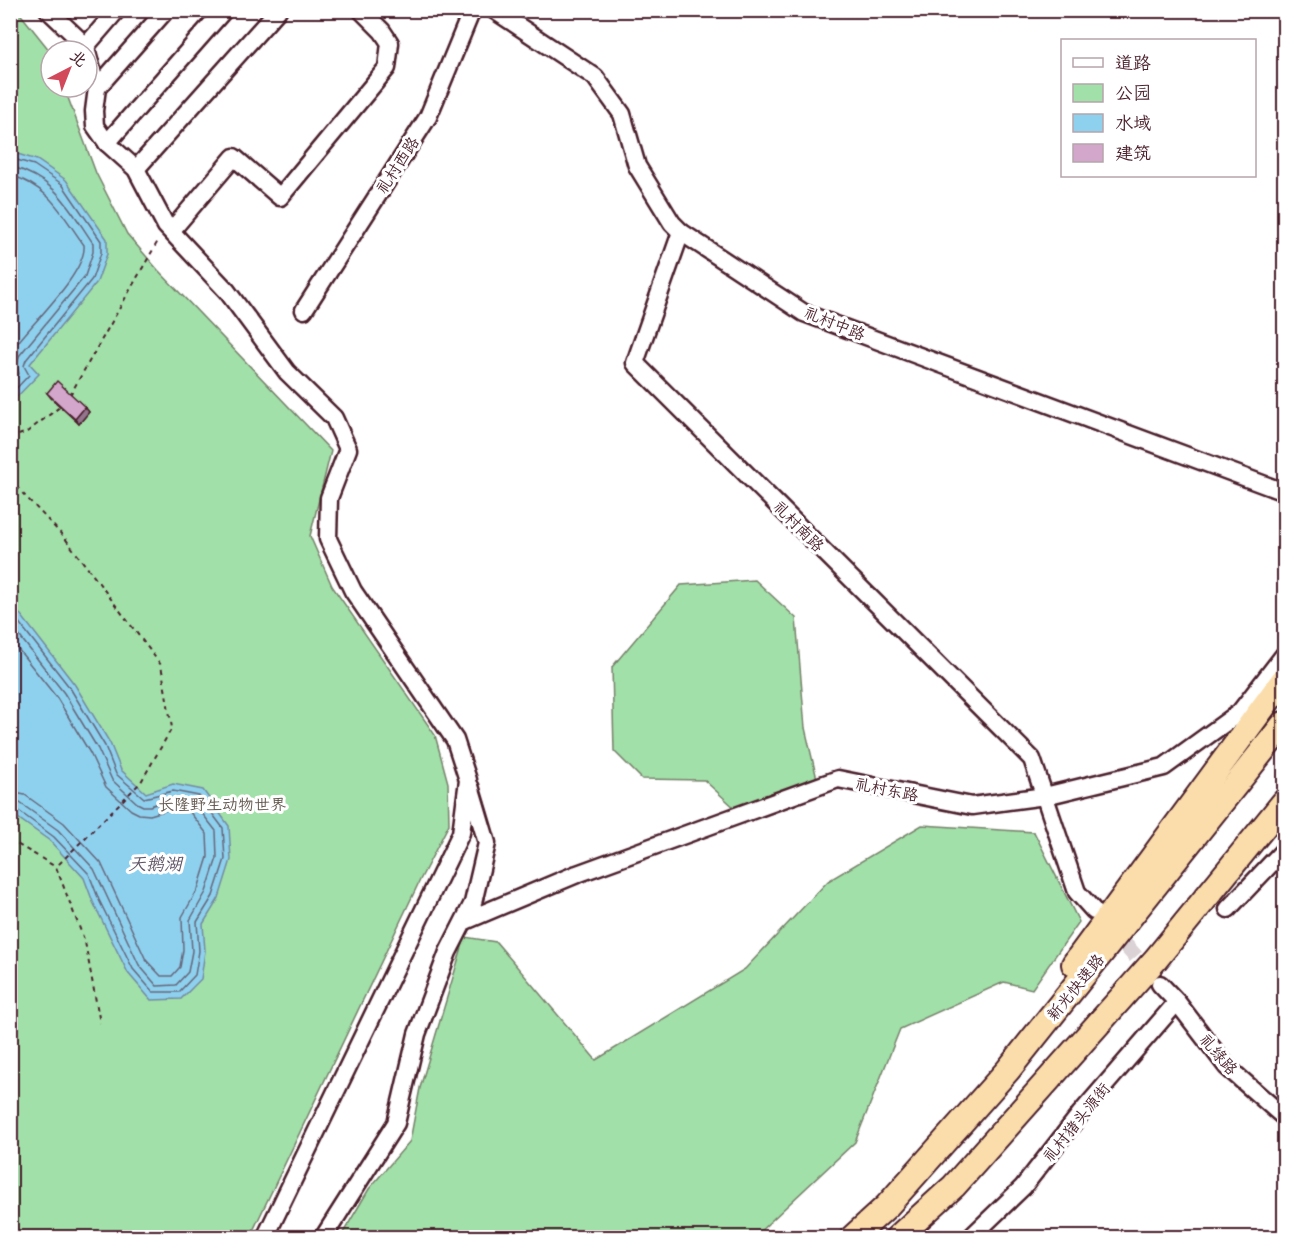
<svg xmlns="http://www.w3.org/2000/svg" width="1295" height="1248" font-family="'Shantell Sans','LXGW WenKai TC',sans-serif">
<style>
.green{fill:#a1e0a8;stroke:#76806a;stroke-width:1.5}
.water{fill:#8ed1ef;stroke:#738aa1;stroke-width:1.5}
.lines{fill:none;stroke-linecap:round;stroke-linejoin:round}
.shore{stroke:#656679;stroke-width:1.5}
.minor-tunnel{stroke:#dbd2d5;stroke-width:16;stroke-dasharray:16 8;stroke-linecap:butt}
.minor-casing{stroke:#4a1f2b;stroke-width:21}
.highway-casing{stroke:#4a1f2b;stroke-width:28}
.path{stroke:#4a1f2b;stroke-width:2;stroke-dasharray:4.5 4.5;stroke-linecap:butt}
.minor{stroke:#fff;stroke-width:16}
.highway{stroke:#faddab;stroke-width:24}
.wall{fill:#b590af;stroke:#4a1f2b;stroke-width:1.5}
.shaded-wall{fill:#93758e;stroke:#4a1f2b;stroke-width:1.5}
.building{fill:#d2a7cb;stroke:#4a1f2b;stroke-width:1.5}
.labels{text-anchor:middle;stroke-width:6;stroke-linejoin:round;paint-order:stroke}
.street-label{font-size:16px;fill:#4a1f2b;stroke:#fff}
.park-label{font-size:16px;fill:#645950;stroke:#fff}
.water-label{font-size:18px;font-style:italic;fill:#5e5466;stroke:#fff}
</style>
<rect width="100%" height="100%" fill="#fff"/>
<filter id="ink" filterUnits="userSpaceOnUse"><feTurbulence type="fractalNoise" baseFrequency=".0167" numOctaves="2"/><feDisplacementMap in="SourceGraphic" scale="12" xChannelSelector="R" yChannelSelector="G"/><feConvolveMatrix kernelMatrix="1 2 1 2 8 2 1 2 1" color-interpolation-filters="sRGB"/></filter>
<g filter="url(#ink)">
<g class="green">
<polygon points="10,11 18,11 50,51 51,87 64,87 96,173 127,234 158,270 331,451 310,536 332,586 435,735 448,783 449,824 421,878 250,1237 11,1237"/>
<polygon points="755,580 796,618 805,728 817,779 738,811 704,780 642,779 614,751 612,667 681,585"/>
<polygon points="922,825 1034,832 1079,922 1032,989 1004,982 900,1029 855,1142 754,1237 340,1238 369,1189 410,1141 420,1088 465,937 496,942 596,1060 745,969 828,881"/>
</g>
<g class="water">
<polygon points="11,152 37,160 66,180 107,239 107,254 97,282 30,364 39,374 11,403"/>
<polygon points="11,608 21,615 75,685 110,743 121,770 146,793 173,784 203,790 229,826 231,860 219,898 203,924 205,951 201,979 181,999 151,1000 128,973 93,902 84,878 50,841 11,813"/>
</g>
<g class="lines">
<g class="shore">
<polyline points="10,158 34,165 62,184 101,241 101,253 92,279 26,360 24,366 29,375 10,395"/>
<path d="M10,166C57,180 67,205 93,243V252L85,276L19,356L17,365L19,374L10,384"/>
<path d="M10,175C50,187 61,213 84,245C87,274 27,327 10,353"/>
<polyline points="10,615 17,620 70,688 105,746 116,774 144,798 173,791 199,796 223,828 225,859 213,896 197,922 199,951 195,975 179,992 153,992 133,969 99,900 89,874 54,837 16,809 10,808"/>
<polyline points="10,624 64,693 98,749 112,780 137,803 143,806 150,806 173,798 194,803 216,831 217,858 206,892 190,920 192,951 188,972 176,985 157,986 139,965 94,869 58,830 20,803 10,801"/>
<polyline points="10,639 57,698 90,753 106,787 131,810 139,814 150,815 174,808 189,811 207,834 208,857 198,889 182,917 183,950 180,967 172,976 161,976 146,960 101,863 64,823 25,795 10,792"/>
</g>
<polyline class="minor-tunnel" points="1109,927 1154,977"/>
<g class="minor-casing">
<g id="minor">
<polyline points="48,10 86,46 87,51"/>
<polyline points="494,10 595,77 622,114 637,166 672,223 681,232 804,313 1284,492"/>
<polyline points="86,46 117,10"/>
<polyline points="87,52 97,88 94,111 95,126 107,143 136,169 166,226 227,291 287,372 334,418 348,449 329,498 328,539 353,591 455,740 468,780 461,833 265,1238"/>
<polyline points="97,88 166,10"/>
<polyline points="107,143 224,10"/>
<polyline points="136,169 278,10"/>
<polyline points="172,230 234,157 280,197 387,68 390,43 382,31 361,10"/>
<polyline points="681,232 635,363 1032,759 1077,892 1094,911"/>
<polyline points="304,310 428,117 472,10"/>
<polyline points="1228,909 1284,850"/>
<polyline points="465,921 577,874 838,779 972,806 1045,796 1164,767 1240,712 1284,655"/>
<polyline points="1160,984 1177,1002 1227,1067 1284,1117"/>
<polyline points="323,1238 396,1123 417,1034 448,952 473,903 487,843 470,786"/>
<polyline points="970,1238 1023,1187 1081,1113 1177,1002"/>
</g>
</g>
<g class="highway-casing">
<g id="highway">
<polyline points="1074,964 1284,679"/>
<polyline points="852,1238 887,1206 1008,1070 1284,724"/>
<polyline points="897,1238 954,1186 1156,959 1284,802"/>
</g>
</g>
<g class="path">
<polyline points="70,395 158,241"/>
<polyline points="10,438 27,432 61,406"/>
<polyline points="10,480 64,537 161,665 172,728 141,782 56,867"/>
<polyline points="10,840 56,867 85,942 100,1023"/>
</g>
<use href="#minor" class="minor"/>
<use href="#highway" class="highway"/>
</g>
<polygon class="wall" points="47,393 85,407 89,412 79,424 51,398"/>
<polygon class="shaded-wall" points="85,407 89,412 79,424 75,419"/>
<polygon class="building" points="57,381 85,407 75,419 47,393"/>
</g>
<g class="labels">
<g class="street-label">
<text transform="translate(397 165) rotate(-57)" y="6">礼村西路</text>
<text transform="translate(835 323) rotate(22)" y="6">礼村中路</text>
<text transform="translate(799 526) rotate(45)" y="6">礼村南路</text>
<text transform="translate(887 789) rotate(11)" y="6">礼村东路</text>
<text transform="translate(1075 987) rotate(-51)" y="6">新光快速路</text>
<text transform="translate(1219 1054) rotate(49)" y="6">礼绿路</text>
<text transform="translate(1076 1122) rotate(-51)" y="6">礼村猪头源街</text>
</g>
<g class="park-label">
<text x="222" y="810">长隆野生动物世界</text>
</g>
<g class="water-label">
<text x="155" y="870">天鹅湖</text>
</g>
</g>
<rect width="1295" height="1248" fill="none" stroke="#fff" stroke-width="36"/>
<rect x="18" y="18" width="1259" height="1212" fill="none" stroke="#4a1f2b" stroke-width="2" filter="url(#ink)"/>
<rect x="1061" y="39" width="195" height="138" fill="#ffffff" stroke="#b7a5aa" stroke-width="1.5"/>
<rect x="1073" y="58" width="30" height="9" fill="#ffffff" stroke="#b7a5aa" stroke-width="1.5"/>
<text x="1115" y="69" font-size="18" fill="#4a1f2b">道路</text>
<rect x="1073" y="84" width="30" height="18" fill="#a1e0a8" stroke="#b7a5aa" stroke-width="1.5"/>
<text x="1115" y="99" font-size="18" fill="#4a1f2b">公园</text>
<rect x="1073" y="114" width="30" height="18" fill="#8ed1ef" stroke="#b7a5aa" stroke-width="1.5"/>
<text x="1115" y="129" font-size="18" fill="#4a1f2b">水域</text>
<rect x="1073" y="144" width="30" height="18" fill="#d2a7cb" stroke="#b7a5aa" stroke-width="1.5"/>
<text x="1115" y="159" font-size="18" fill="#4a1f2b">建筑</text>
<g transform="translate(69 69) rotate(42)"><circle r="28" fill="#ffffff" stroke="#b7a5aa" stroke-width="1.5"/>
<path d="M0-4.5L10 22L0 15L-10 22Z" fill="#d1495b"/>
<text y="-9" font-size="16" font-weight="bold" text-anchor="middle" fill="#4a1f2b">北</text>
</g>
</svg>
